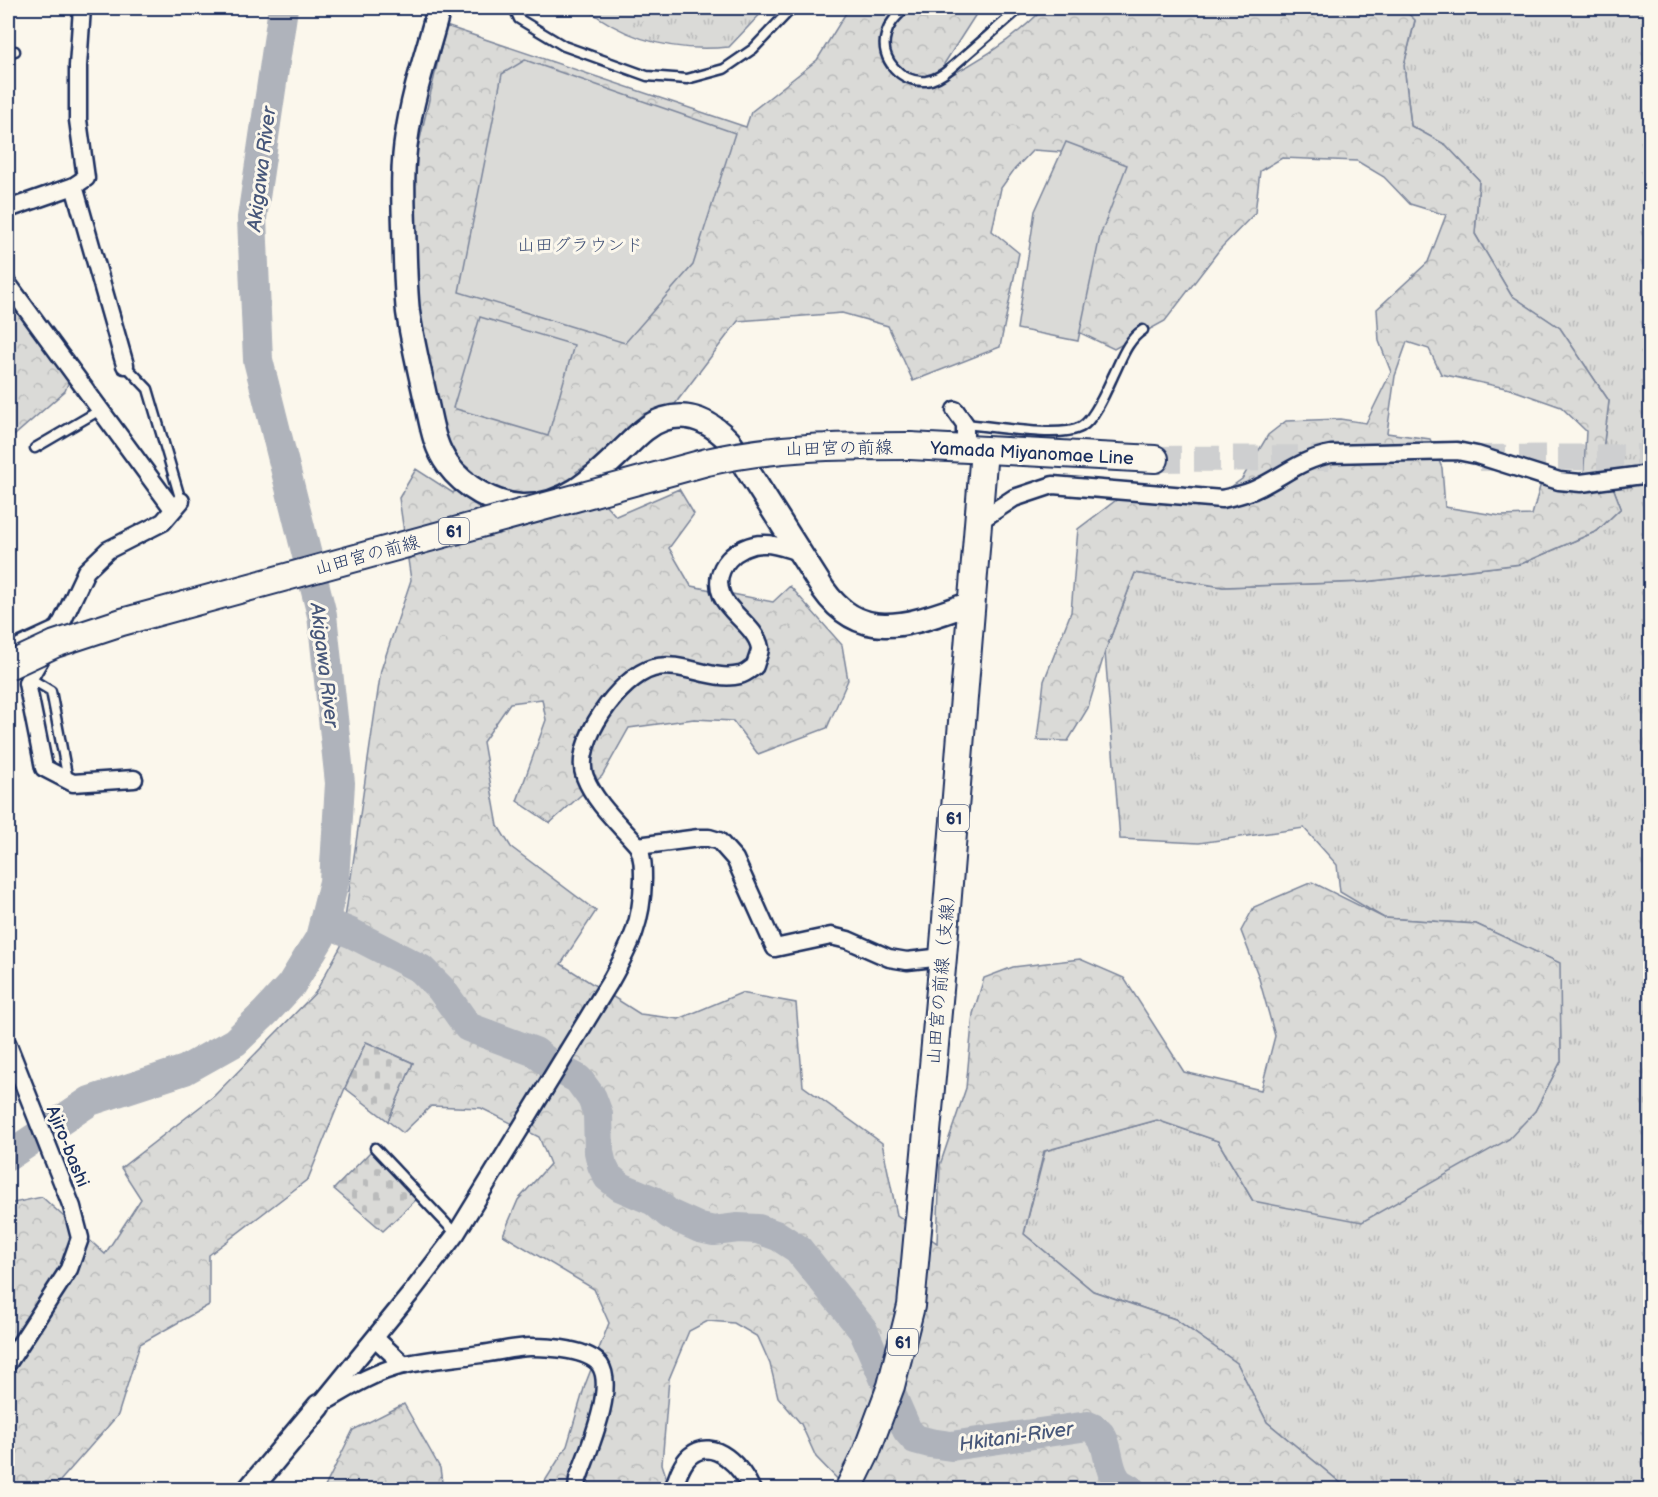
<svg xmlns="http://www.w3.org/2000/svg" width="1658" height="1497" font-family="'Balsamiq Sans','Klee One',sans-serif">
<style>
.grass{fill:url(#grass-tufts);stroke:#7a849a;stroke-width:1.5}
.forest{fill:url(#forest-crowns);stroke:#7a849a;stroke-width:1.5;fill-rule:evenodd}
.cemetery{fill:url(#cemetery-stones);stroke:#7a849a;stroke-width:1.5}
.pitch{fill:#dadad7;stroke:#7a849a;stroke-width:1.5}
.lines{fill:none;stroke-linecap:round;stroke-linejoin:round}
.river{stroke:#afb3bb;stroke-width:30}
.primary-tunnel{stroke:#cecfd0;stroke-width:26;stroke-dasharray:26 13;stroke-linecap:butt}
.lane-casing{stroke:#1b2f5e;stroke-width:13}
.street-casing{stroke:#1b2f5e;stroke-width:21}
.secondary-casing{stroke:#1b2f5e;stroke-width:27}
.primary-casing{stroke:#1b2f5e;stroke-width:30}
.lane{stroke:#fbf7ec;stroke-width:8}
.street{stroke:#fbf7ec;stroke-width:16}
.secondary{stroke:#fbf7ec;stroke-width:22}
.primary{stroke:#fbf7ec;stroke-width:26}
.primary-bridge-casing{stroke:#1b2f5e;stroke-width:30;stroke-linecap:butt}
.primary-bridge{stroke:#fbf7ec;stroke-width:26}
.labels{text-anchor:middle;stroke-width:6;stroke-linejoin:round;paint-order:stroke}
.shield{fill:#fbf7ec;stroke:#5e6b89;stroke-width:1.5}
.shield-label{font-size:16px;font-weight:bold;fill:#1b2f5e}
.park-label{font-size:18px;fill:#415176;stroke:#fbf7ec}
.street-label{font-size:18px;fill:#1b2f5e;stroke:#fbf7ec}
.water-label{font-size:20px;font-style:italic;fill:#47577a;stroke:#fbf7ec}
</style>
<defs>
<pattern id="grass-tufts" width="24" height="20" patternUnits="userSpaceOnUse" patternTransform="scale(1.5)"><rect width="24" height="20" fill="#dadad7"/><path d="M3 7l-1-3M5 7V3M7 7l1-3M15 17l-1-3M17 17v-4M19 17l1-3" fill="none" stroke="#babbbb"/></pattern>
<pattern id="forest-crowns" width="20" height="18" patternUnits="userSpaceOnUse" patternTransform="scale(1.5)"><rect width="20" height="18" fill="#dadad7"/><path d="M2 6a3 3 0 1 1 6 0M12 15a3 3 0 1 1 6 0" fill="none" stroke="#babbbb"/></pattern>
<pattern id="cemetery-stones" width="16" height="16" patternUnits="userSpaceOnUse" patternTransform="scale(1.5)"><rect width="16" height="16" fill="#dadad7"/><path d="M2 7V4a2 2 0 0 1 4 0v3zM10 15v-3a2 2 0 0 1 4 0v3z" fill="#babbbb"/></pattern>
</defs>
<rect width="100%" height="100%" fill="#fbf7ec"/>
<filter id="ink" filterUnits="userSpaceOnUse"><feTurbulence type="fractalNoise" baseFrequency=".0167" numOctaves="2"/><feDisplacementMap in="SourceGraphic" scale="12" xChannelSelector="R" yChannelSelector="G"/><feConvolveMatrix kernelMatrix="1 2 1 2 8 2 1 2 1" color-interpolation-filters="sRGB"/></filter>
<g filter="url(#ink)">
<g class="grass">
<path d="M586,8H766L729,47C677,52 627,41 586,8Z"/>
<polygon points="1402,8 1650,8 1650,1489 1531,1489 1519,1479 1508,1489 1348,1489 1267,1422 1237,1363 1175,1319 1093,1291 1024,1234 1045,1151 1157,1120 1218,1141 1253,1201 1535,1111 1561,1061 1559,963 1476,924 1384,918 1340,892 1337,865 1304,828 1199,843 1120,839 1105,652 1135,573 1223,587 1364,582 1521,564 1597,531 1621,508 1602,458 1609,401 1560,328 1511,295 1475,234 1479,180 1446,145 1411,126 1404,65 1415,21"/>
</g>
<g class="forest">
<path d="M849,8H980L944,64L947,77C983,59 1016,37 1044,8H1402L1415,20L1404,65L1411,126L1446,145L1479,180L1475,234L1511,295L1560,328L1609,401L1602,458L1621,508L1597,531L1521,564L1364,582L1223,587L1135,573L1105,652L1088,708L1068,741L1037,740L1044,681L1071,612L1078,529L1119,498L1224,492L1242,479L1268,435L1286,421L1340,419L1366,423L1391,372L1379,341L1377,309L1428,262L1446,215L1410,204L1384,177L1357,161L1282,158L1260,171L1255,213L1220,249L1165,321L1114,349L1068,327L1075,153L1033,150L1014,170L1001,188L992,231L1019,253L1000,347L913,381L888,326L842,313L738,321L675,404L643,414L588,465L576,472L616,516L679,489L694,514L669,548L691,586L773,602L790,586L842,645L848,680L827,728L758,754L733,721L694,719L629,728L602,776L550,823L517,801L546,720L542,699L510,703L483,742L498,826L511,847L596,911L561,964L640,1014L679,1019L741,993L796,1003L803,1086L882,1143L897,1215L937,1243L940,1165L966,1088L973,1014L984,978L1013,967L1080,959L1124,978L1184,1072L1261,1090L1275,1036L1258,975L1241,931L1254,907L1312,882L1384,918L1476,924L1560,963L1561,1061L1535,1111L1509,1139L1362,1222L1253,1201L1218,1141L1157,1120L1044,1151L1024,1234L1093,1291L1175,1319L1237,1363L1267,1422L1348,1489L1093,1490L1086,1485L1084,1490L847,1489L816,1457L801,1424L778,1397L770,1364L758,1337L734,1323L708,1321L689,1331L669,1379L662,1464L670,1489H540L567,1446L585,1385L609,1323L594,1289L503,1235L518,1200L550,1164L539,1137L481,1108L431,1106L403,1133L388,1121L413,1063L366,1042L345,1088L308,1179L209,1255V1305L140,1344L118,1415L53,1489L8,1490V1204L42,1197L105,1254L141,1199L121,1168L214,1096L315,993L341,946L381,670L411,580L399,498L416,469L453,493L473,472L460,461L449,442L439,410L424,351L416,283L411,178L446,26L746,127L751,112L817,60ZM1407,342L1429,349L1441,374L1510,389L1561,407L1586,431L1583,486L1541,483L1532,515L1501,516L1445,507L1442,468L1430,439L1387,433L1395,376Z"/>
<polygon points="8,295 71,376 65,391 8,441"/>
<polygon points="404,1404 440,1468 443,1489 324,1489 353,1430"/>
</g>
<g class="cemetery">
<polygon points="366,1042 413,1063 388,1121 345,1088"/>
<polygon points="372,1150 418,1198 383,1231 334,1189"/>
</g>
<g class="pitch">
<polygon points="525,60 735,133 693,265 625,343 459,292 502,74"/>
<polygon points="1066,142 1127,165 1100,236 1078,341 1017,329 1035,211"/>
<polygon points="480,317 574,345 548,436 453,408"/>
</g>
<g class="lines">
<g class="river">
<path d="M324,922L351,933L421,969L441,989L468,1027L535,1052L550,1064L578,1079L592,1098L598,1114L599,1152L602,1165L608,1177L621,1187L654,1201L669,1214L700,1228L714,1231L738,1228L758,1229L778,1236L798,1249L863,1330L907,1430L915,1439L930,1443L951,1446L1088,1426C1112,1434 1104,1462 1116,1479C1119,1484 1126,1487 1131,1490"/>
<polyline points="8,1156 90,1101 185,1070 235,1042 266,1012 291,985 320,938 334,882 340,783 322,615 258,360 252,218 283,8"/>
</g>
<g class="primary-tunnel">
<polyline points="1480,458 1650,457"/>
<polyline points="1155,459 1329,458"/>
</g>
<g class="lane-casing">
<g id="lane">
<polyline points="514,8 519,19 564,46 647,76 687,79 724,69 753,49 792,8"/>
<path d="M905,8C897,16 889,23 886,35C879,59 901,83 926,81C935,80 944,74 951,68L1020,8"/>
<polyline points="8,53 15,51"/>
<polyline points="125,365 148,389 181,501"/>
<path d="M965,424C992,426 1059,439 1081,427C1094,420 1107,389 1113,376C1121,360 1127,340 1143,330"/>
<polyline points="35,448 100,410"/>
<polyline points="28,683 36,682 51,691 68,780"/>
<polyline points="375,1148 456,1234"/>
</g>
</g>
<g class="street-casing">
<g id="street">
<polyline points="74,186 125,365"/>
<polyline points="8,209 74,186 86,178 78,120 78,66 82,8"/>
<polyline points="8,284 173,509"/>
<polyline points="955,410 965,424 965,449"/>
<path d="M979,521L1014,498L1053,485L1222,499C1234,496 1247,494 1258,488C1283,476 1302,459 1331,454L1457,451L1477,455L1559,481L1581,483L1650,474"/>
<polyline points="8,652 56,630"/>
<polyline points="134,779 73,783 44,768 27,683 29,678 63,620 86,571 108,550 163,522 181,501"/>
<polyline points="638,846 699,838 709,838 719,841 735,859 775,948 831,936 848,940 889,958 907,961 943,957"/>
<polyline points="8,1045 72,1207 80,1238 69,1269 8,1363"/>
<polyline points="375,1338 404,1365"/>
<path d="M330,1399C353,1385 377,1371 404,1365C429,1359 456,1358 481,1354C498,1352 515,1347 531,1347C549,1347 589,1349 600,1365C616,1389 587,1453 578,1479L577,1490"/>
<path d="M319,1406L411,1293L456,1234L610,982C631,944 642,923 643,879C643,867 643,857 638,846C620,825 595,803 585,777C572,743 620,677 653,668C682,660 711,682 740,675C745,674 751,669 755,666C756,661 760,653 760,648C757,628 729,613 722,596C710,568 738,544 763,544C774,543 788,549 799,552"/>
<path d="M673,1490C677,1478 681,1464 690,1456C714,1435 743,1469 752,1490"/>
</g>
</g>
<g class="secondary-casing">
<g id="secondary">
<path d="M439,8C428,50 413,92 407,135C402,165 403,195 404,226C405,254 405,283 408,312C412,340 419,368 425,396C431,420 433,445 448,465C464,487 494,504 521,506C567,508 598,474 628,445C639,434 649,424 664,419C690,411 712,423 729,441L823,589C864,648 917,621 972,603"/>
<polyline points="249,1490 319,1406"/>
</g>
</g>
<g class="primary-casing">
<g id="primary">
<polyline points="910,446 1155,459"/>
<polyline points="848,1490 866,1453 891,1386 911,1306 943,957 984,450"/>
</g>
</g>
<use href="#lane" class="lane"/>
<use href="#street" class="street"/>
<use href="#secondary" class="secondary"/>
<use href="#primary" class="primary"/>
<g class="primary-bridge-casing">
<path id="primary-bridge" d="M8,666L55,644L122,622L707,462C777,446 839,446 910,446"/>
</g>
<use href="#primary-bridge" class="primary-bridge"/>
</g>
</g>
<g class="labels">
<g class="shield">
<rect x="439" y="518" width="30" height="26" rx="4.5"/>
<rect x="939" y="805" width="30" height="26" rx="4.5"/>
<rect x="888" y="1329" width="30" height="26" rx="4.5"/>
</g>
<g class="shield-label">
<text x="454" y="537">61</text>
<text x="954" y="824">61</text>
<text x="903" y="1348">61</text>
</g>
<g class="park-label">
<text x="580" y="251">山田グラウンド</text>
</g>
<g class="street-label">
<text transform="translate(839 448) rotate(-1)" y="6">山田宮の前線</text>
<text transform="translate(1032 453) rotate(3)" y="6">Yamada Miyanomae Line</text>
<text transform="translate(367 555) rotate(-15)" y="6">山田宮の前線</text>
<text transform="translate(941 975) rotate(-85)" y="6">山田宮の前線（支線）</text>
<text transform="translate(68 1146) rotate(68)" y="6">Ajiro-bashi</text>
</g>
<g class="water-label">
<text transform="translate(261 169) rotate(-83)" y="7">Akigawa River</text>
<text transform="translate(325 665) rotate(83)" y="7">Akigawa River</text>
<text transform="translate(1016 1436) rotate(-8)" y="7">Hkitani-River</text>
</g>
</g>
<rect width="1658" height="1497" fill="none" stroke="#fbf7ec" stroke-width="30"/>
<rect x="15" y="15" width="1628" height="1467" fill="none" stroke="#1b2f5e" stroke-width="2" filter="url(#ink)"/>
</svg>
